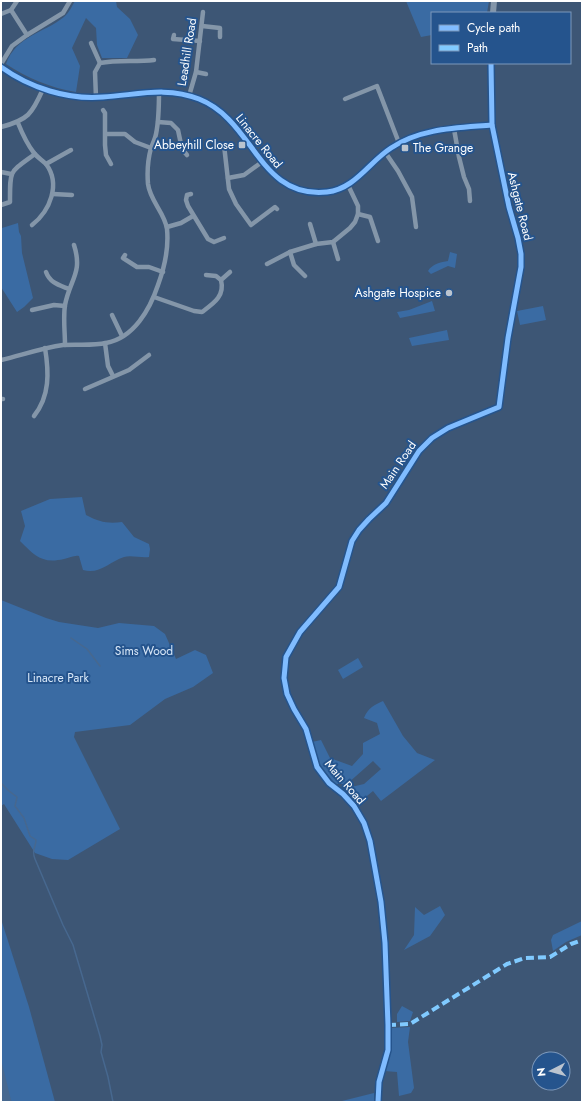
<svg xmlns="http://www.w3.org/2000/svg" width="583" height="1103" font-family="Jost,sans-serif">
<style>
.green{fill:#3a6ba3}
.water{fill:#47688f}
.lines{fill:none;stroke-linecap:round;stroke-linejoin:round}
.stream{stroke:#47688f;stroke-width:1.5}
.minor{stroke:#8496a9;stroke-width:4.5}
.tertiary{stroke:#8496a9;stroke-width:6}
.quiet{stroke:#80caff;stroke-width:4;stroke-dasharray:8 4;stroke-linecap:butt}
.cycleway-casing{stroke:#25548d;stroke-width:8}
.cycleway{stroke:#80bcff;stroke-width:5}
.poi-dot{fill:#bbc4cf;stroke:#25548d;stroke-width:1.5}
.labels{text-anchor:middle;stroke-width:4;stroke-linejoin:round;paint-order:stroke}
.street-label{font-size:12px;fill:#fff;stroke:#25548d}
.poi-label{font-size:12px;fill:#fff;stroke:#25548d;text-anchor:end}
.park-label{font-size:12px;fill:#d9e8f8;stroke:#25548d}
</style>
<rect width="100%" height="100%" fill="#3d5675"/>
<g class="green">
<path d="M75,1H116L117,7L130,19L138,35L127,58H102L97,45L96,28L86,18L72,48L80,66L76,92C51,88 27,78 6,64C16,36 44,33 64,17C69,13 72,6 75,1Z"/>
<polygon points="406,1 489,1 487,13 432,13 432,35 421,37"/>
<polygon points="18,223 19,232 21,236 22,253 33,298 24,307 17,312 1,287 1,230 2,228"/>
<path d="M450,252L457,254L455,268L448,266L431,274L428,271C432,264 441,262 448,261Z"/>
<polygon points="432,301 435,311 400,318 397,312 409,310"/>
<polygon points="543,306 546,320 520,325 517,311"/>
<polygon points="447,330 449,340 412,346 409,338"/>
<path d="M82,497L86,515C99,522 108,524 122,522L134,537L149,544L150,549L149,557C141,558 131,555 124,557C109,562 99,575 83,570L79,556C74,555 70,558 64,559C42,564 35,556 20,541L25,526L21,511L50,499Z"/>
<polygon points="1,600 46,618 59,622 98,628 119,623 154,626 165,634 176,659 195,650 206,655 213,673 193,687 165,699 130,725 75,732 74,737 120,829 68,860 52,859 35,853 4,804 1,806"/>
<polygon points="358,658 363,667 343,679 338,670"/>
<path d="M383,701L403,736L417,753L435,760L381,801L373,791L362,800L351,787L364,784L381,769L373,761L347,784H335L318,763L312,742L321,740L330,758L352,766L363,754V743L380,734L377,723L364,718C368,708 374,705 383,701Z"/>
<polygon points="440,906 445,915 430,936 404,950 414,935 415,907 424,915"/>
<polygon points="1,919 29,1007 55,1102 1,1102"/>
<polygon points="582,921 582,935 566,942 553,951 551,940 553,935"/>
<polygon points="402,1006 413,1012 410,1021 397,1022 397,1014"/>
<polygon points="410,1027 408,1042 414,1088 411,1093 399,1096 397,1072 384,1071 389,1028"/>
<polygon points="374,1093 374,1102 338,1102"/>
</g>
<polygon class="water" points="1,1059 11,1100 13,1102 1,1102"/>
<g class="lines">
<g class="stream">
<polyline points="71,638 87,649 100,666"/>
<path d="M1,783L9,791L17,797L15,806L24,818L30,836L36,840C36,848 31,849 35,859L63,925L73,945L100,1036L102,1045L101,1052L108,1077L113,1102"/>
</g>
<g class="minor">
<polyline points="17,1 11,10 27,35"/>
<polyline points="1,14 11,10"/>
<polyline points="202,26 220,28 220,37"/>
<polyline points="174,35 173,39 200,41"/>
<polyline points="91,43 100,63"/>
<polyline points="1,64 12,46 27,35 63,13 70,1"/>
<polyline points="196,72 206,74"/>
<polyline points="189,96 196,72 203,12"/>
<path d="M96,98L95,72L100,63C118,60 136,62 154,60"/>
<polyline points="345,99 377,86 399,143"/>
<polyline points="103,110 105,113 105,145 106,155 111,164"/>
<polyline points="158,122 171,123 178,130 182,149 187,155"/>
<path d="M18,123C22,133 27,144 34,153C37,157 42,160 46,164C61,184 50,211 32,225"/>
<path d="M1,127C28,120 32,114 43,89"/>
<polyline points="454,129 459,157 464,177 469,189 470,201"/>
<polyline points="106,134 125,134 135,142 151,148"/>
<polyline points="220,146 224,145 229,189 236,204 251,225 275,207 277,209"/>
<polyline points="385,152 398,171 412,197 416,227"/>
<polyline points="46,164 71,150"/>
<polyline points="1,172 11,174"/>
<polyline points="228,178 244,175 262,162"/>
<polyline points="53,194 72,195"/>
<polyline points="191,194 187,195 186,200 188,206 208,239 214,242 224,238"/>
<path d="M1,205L10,202C10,169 9,173 35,154"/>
<polyline points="358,214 370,217 378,241"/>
<polyline points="310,224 316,244"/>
<polyline points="167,227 181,223 193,216"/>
<polyline points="333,242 338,259"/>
<polyline points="290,252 294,265 305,276"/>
<polyline points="125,255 123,258 137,267 149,267 163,272"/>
<polyline points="267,264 290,252 316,244 333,242 350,228 355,222 358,214 358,206 348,185"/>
<path d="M46,272C50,283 59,285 69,289"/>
<polyline points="206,275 216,276 221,280"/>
<path d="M154,297L194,311L202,312C214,303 225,296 221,280L230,272"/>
<polyline points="32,310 54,305 65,306"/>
<polyline points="112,315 122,336"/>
<polyline points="105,343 108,366 113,376"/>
<path d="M65,345C65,332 63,318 65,305C70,279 83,273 74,245"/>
<path d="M1,360C22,355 42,348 63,345C77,344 92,346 106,343C134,338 150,309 158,285C165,266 169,249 167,229C165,213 150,201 148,184C147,172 148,159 151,148C153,143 155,139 156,134C159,120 159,105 159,91"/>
<polyline points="85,389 129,370 149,355"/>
<polyline points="1,399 3,399"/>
<path d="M34,416C50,396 49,372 45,348"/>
</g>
<g class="tertiary">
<polyline points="493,13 494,1"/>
<path d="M1,67C30,88 68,100 103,97C137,95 166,86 199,99C255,121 258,199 327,192C355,189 369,162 391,148C421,128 458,128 492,125"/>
<polyline points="378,1102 379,1082 388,1050 388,1025 385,943 381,902 370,841 364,823 354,806 343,794 329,783 317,767 306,729 294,709 287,694 284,678 286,657 300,632 339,587 352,541 359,530 369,519 386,503 419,451 432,438 448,428 499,407 508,338 521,267 521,254 518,238 509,207 492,125 491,63"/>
</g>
<polyline class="quiet" points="388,1025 410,1024 507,964 525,958 550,957 571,944 582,940"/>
<g class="cycleway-casing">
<g id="cycleway">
<path d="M1,67C30,88 68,100 103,97C137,95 166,86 199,99C255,121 258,199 327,192C355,189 369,162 391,148C421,128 458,128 492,125"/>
<polyline points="378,1102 379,1082 388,1050 388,1025 385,943 381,902 370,841 364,823 354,806 343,794 329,783 317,767 306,729 294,709 287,694 284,678 286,657 300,632 339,587 352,541 359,530 369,519 386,503 419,451 432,438 448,428 499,407 508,338 521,267 521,254 518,238 509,207 492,125 491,63"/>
</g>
</g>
<use href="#cycleway" class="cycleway"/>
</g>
<g class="poi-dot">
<rect x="238" y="141" width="8" height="8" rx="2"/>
<rect x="401" y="144" width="8" height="8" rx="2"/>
<circle cx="449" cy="293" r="4"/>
</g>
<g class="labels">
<g class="street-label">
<text transform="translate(187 52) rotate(-81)" y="4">Leadhill Road</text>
<text transform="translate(259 141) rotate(51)" y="4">Linacre Road</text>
<text transform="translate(520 206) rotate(76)" y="4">Ashgate Road</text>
<text transform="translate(398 465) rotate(-56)" y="4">Main Road</text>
<text transform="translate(345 782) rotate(49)" y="4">Main Road</text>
</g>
<g class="poi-label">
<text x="234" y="149">Abbeyhill Close</text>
<text x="413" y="152" text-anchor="start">The Grange</text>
<text x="441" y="297">Ashgate Hospice</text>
</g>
<g class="park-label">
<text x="144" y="655">Sims Wood</text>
<text x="58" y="682">Linacre Park</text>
</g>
</g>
<rect width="583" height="1103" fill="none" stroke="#ffffff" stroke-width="4"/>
<rect x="431" y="12" width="140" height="52" fill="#25548d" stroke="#7c98bb"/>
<rect x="439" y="25" width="20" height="6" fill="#80bcff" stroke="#7c98bb"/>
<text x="467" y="32" font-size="12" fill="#ffffff">Cycle path</text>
<rect x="439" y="45" width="20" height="6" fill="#80caff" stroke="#7c98bb"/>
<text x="467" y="52" font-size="12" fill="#ffffff">Path</text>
<g transform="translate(551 1071) rotate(264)"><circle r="19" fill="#25548d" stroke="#7c98bb"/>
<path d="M0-3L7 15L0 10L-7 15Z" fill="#bbc4cf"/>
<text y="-6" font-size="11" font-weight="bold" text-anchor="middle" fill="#ffffff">N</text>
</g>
</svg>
